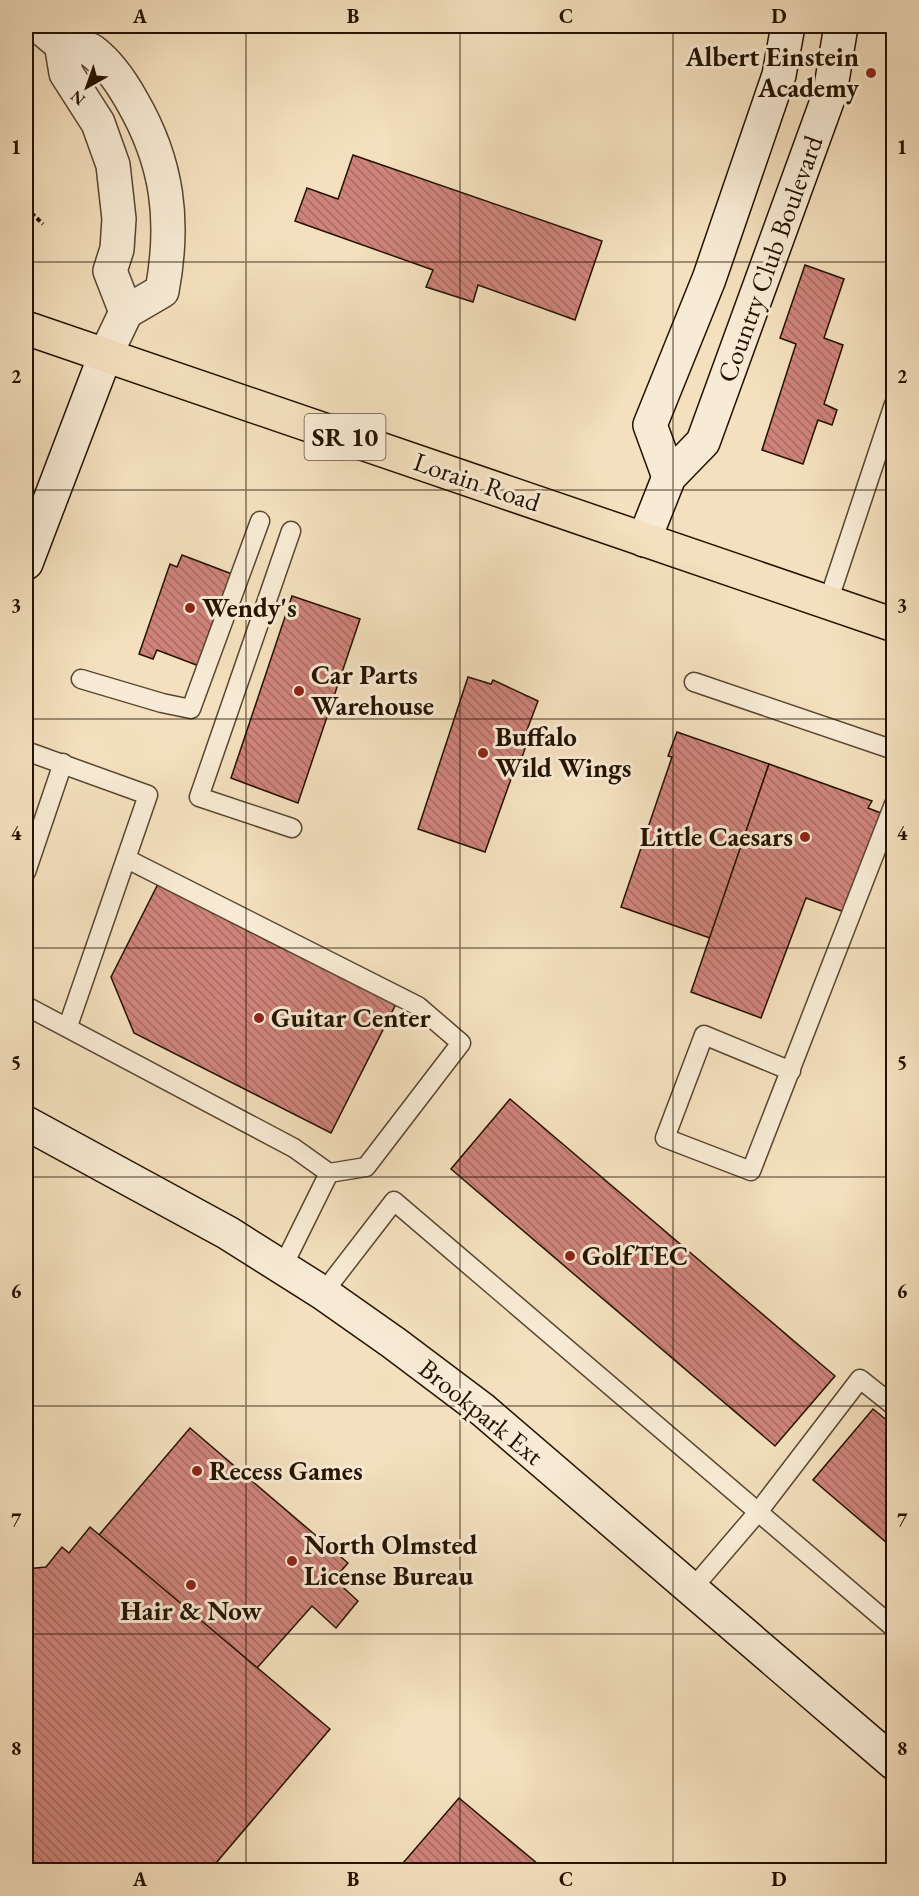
<svg xmlns="http://www.w3.org/2000/svg" width="919" height="1896" font-family="'EB Garamond',serif">
<style>
.building{fill:url(#building-back-hatch);stroke:#241200;stroke-width:1.5}
.lines{fill:none;stroke-linecap:round;stroke-linejoin:round}
.lane-casing{stroke:#584630;stroke-width:21}
.street-casing{stroke:#584630;stroke-width:36}
.secondary-casing{stroke:#241200;stroke-width:36}
.primary-casing{stroke:#241200;stroke-width:36}
.path{stroke:#241200;stroke-width:4;stroke-dasharray:4.5 3;stroke-linecap:butt}
.lane{stroke:#f8ebd5;stroke-width:18}
.street{stroke:#f8ebd5;stroke-width:33}
.secondary{stroke:#f8ebd5;stroke-width:33}
.primary{stroke:#f4e0be;stroke-width:33}
.grid{fill:none;stroke:#241200;stroke-width:1.5;stroke-opacity:0.55}
.poi-dot{fill:#8f2418;stroke:#f8ebd5;stroke-width:2}
.labels{text-anchor:middle;stroke-width:6;stroke-linejoin:round;paint-order:stroke}
.shield{fill:#f8ebd5;stroke:#645340;stroke-width:1.5}
.shield-label{font-size:26px;font-weight:bold;fill:#241200}
.poi-label{font-size:27px;font-weight:bold;fill:#241200;stroke:#f8ebd5;text-anchor:start}
.street-label{font-size:27px;fill:#241200;stroke:#f8ebd5}
.neatline{fill:none;stroke:#241200;stroke-width:2}
.grid-label{font-size:20px;text-anchor:middle;font-weight:bold;fill:#241200}
</style>
<defs>
<pattern id="building-back-hatch" width="6" height="6" patternUnits="userSpaceOnUse" patternTransform="scale(1.5)"><rect width="6" height="6" fill="#cf847b"/><path d="M-1 5l2 2M0 0l6 6M5-1l2 2" fill="none" stroke="#a86b62"/></pattern>
</defs>
<rect width="100%" height="100%" fill="#f4e0be"/>
<filter id="stains"><feTurbulence type="fractalNoise" baseFrequency=".00333" numOctaves="4"/><feColorMatrix values="0 0 0 0 .2 0 0 0 0 .09 0 0 0 0 .02 0 0 0 .5 -.17"/></filter>
<radialGradient id="worn" r=".72"><stop offset=".6" stop-color="#630" stop-opacity="0"/><stop offset="1" stop-color="#630" stop-opacity=".3"/></radialGradient>
<g class="building">
<polygon points="353,155 602,241 575,320 478,285 473,302 426,287 433,270 295,221 307,188 338,199"/>
<polygon points="805,265 844,279 824,338 843,345 824,404 837,410 832,425 818,420 803,464 762,450 796,344 780,338"/>
<polygon points="182,555 232,574 215,630 210,629 199,666 157,650 153,659 139,654 170,564 177,567"/>
<polygon points="292,596 360,619 298,803 231,778"/>
<polygon points="468,677 491,684 493,680 538,701 524,738 528,740 519,766 516,765 485,852 418,829"/>
<polygon points="677,732 769,764 710,938 621,907 672,757 668,756"/>
<polygon points="769,764 872,801 868,808 881,813 847,913 806,898 761,1018 691,992"/>
<polygon points="158,884 396,1004 331,1133 134,1033 111,977"/>
<polygon points="510,1099 835,1376 775,1446 451,1169"/>
<polygon points="873,1409 894,1426 894,1549 813,1480"/>
<polygon points="190,1428 348,1563 334,1579 358,1601 336,1628 312,1606 257,1668 99,1535"/>
<polygon points="90,1527 330,1729 216,1863 225,1870 26,1870 26,1569 46,1567 62,1547 69,1553"/>
<polygon points="459,1798 545,1870 397,1870"/>
</g>
<g class="lines">
<g class="lane-casing">
<g id="lane">
<polyline points="291,531 199,797 292,828"/>
<polyline points="828,602 894,404"/>
<polyline points="81,679 162,703 191,709 260,521"/>
<polyline points="694,682 894,750"/>
<polyline points="26,751 148,795 68,1026"/>
<polyline points="127,859 418,1006 461,1043 366,1167 329,1173"/>
<polyline points="26,872 63,763"/>
<polyline points="26,1006 294,1148 329,1173 283,1266"/>
<polyline points="791,1071 704,1035 665,1138 751,1171 894,804"/>
<polyline points="323,1293 394,1201 894,1628"/>
<polyline points="692,1589 758,1512 860,1379 894,1406"/>
</g>
</g>
<g class="street-casing">
<g id="street">
<path d="M39,26C46,31 53,39 61,43C70,47 83,45 92,51C108,63 122,83 132,101C168,163 175,221 162,291L126,312L105,356"/>
<polyline points="61,43 66,73 98,123 113,165 119,219 117,249 110,271 126,312"/>
</g>
</g>
<g class="secondary-casing">
<g id="secondary">
<polyline points="669,477 650,425 709,279 779,75 788,26"/>
<polyline points="644,540 669,477 703,442 830,93 841,26"/>
<polyline points="26,563 105,356"/>
<polyline points="26,1123 228,1233 323,1293 394,1343 483,1410 894,1763"/>
</g>
</g>
<g class="primary-casing">
<polyline id="primary" points="26,328 894,625"/>
</g>
<polyline class="path" points="26,208 43,224"/>
<use href="#lane" class="lane"/>
<use href="#street" class="street"/>
<use href="#secondary" class="secondary"/>
<use href="#primary" class="primary"/>
</g>
<path class="grid" d="M246,26V1870M460,26V1870M673,26V1870M26,262H894M26,490H894M26,719H894M26,948H894M26,1177H894M26,1406H894M26,1634H894"/>
<g class="poi-dot">
<circle cx="871" cy="73" r="6"/>
<circle cx="190" cy="608" r="6"/>
<circle cx="299" cy="691" r="6"/>
<circle cx="483" cy="753" r="6"/>
<circle cx="805" cy="837" r="6"/>
<circle cx="259" cy="1018" r="6"/>
<circle cx="570" cy="1256" r="6"/>
<circle cx="197" cy="1471" r="6"/>
<circle cx="292" cy="1561" r="6"/>
<circle cx="191" cy="1585" r="6"/>
</g>
<g class="labels">
<rect class="shield" x="304.5" y="414" width="81" height="46" rx="4.5"/>
<g class="shield-label">
<text x="345" y="446">SR 10</text>
</g>
<g class="poi-label">
<text x="859" y="66" text-anchor="end">Albert Einstein<tspan x="859" dy="31">Academy</tspan></text>
<text x="202" y="617">Wendy's</text>
<text x="311" y="684">Car Parts<tspan x="311" dy="31">Warehouse</tspan></text>
<text x="495" y="746">Buffalo<tspan x="495" dy="31">Wild Wings</tspan></text>
<text x="793" y="846" text-anchor="end">Little Caesars</text>
<text x="271" y="1027">Guitar Center</text>
<text x="582" y="1265">GolfTEC</text>
<text x="209" y="1480">Recess Games</text>
<text x="304" y="1554">North Olmsted<tspan x="304" dy="31">License Bureau</tspan></text>
<text x="191" y="1620" text-anchor="middle">Hair &amp; Now</text>
</g>
<g class="street-label">
<text transform="translate(770 259) rotate(-70)" y="9">Country Club Boulevard</text>
<text transform="translate(477 482) rotate(19)" y="9">Lorain Road</text>
<text transform="translate(481 1412) rotate(39)" y="9">Brookpark Ext</text>
</g>
</g>
<rect width="919" height="1896" fill="none" stroke="#f4e0be" stroke-width="66"/>
<g transform="translate(87 87) rotate(220)" stroke="#f8ebd5" stroke-width="4.5" paint-order="stroke">
<path d="M0-4.5L10 22L0 15L-10 22Z" fill="#241200"/>
<text y="-9" font-size="16" font-weight="bold" text-anchor="middle" fill="#241200">N</text>
</g>
<rect x="33" y="33" width="853" height="1830" class="neatline"/>
<g class="grid-label">
<text x="140" y="23">A</text>
<text x="353" y="23">B</text>
<text x="566" y="23">C</text>
<text x="779" y="23">D</text>
<text x="16" y="154">1</text>
<text x="902" y="154">1</text>
<text x="16" y="383">2</text>
<text x="902" y="383">2</text>
<text x="16" y="612">3</text>
<text x="902" y="612">3</text>
<text x="16" y="840">4</text>
<text x="902" y="840">4</text>
<text x="16" y="1069">5</text>
<text x="902" y="1069">5</text>
<text x="16" y="1298">6</text>
<text x="902" y="1298">6</text>
<text x="16" y="1527">7</text>
<text x="902" y="1527">7</text>
<text x="16" y="1755">8</text>
<text x="902" y="1755">8</text>
<text x="140" y="1886">A</text>
<text x="353" y="1886">B</text>
<text x="566" y="1886">C</text>
<text x="779" y="1886">D</text>
</g>
<rect width="100%" height="100%" filter="url(#stains)"/>
<rect width="100%" height="100%" fill="url(#worn)"/>
</svg>
